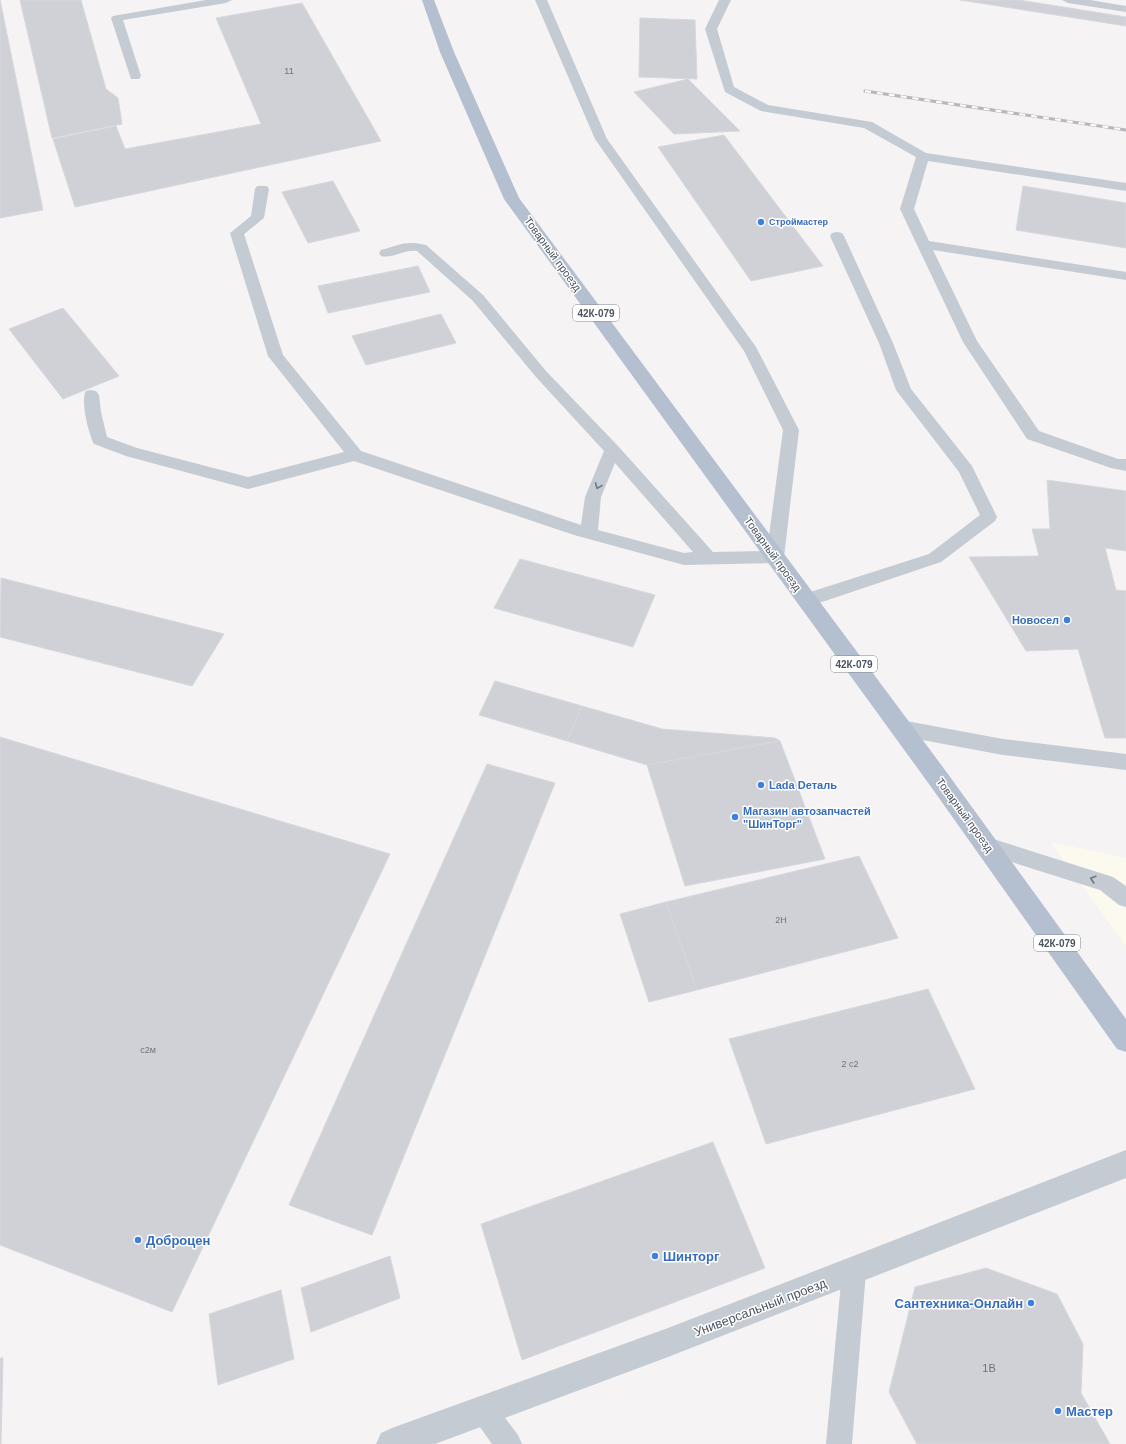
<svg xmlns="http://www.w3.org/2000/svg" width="1126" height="1444" font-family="Helvetica,sans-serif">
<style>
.commercial{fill:#fcfaef}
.building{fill:#d0d1d7;stroke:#d7d8de}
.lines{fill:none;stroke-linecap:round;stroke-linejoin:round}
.service{fill:#c4cbd3;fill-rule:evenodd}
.tertiary{fill:#c4cbd3;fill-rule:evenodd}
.primary{fill:#b4bfd0;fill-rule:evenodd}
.rail-casing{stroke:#b5b7bc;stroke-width:3}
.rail{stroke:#fff;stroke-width:2;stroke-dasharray:6;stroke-linecap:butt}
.oneway{stroke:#6f7882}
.shop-dot{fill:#3f7fe0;stroke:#fff;stroke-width:1.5}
.labels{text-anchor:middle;stroke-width:3;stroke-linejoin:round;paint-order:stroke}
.number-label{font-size:9px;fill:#6c737e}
.far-shop-label{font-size:9px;font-weight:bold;fill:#366cbe;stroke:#fff;text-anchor:start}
.shield{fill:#fff;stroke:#818790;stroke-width:1}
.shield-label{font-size:10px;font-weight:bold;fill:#4b5460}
.street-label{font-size:11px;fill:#4b5460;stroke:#fff}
.shop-label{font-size:11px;font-weight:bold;fill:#366cbe;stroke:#fff;text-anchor:start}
.near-number-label{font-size:11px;fill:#6c737e}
.near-shop-label{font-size:13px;font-weight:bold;fill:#366cbe;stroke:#fff;text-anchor:start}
.near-street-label{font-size:13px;fill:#4b5460;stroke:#fff}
</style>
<rect width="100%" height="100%" fill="#f5f3f3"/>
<polygon class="commercial" points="1050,842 1126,858 1126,946"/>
<g class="building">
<polygon points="0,0 43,210 0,218"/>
<polygon points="20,0 81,0 106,89 118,98 122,124 52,138"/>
<polygon points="960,0 1019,0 1126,17 1126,26"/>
<polygon points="302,3 381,141 75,207 53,139 116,126 125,149 261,124 216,18"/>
<polygon points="640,18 695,20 697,79 639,77"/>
<polygon points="688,79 740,131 674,134 634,92"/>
<polygon points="724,135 823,266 751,281 658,147"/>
<polygon points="333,181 360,231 308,243 282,192"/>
<polygon points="1023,186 1126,203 1126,248 1016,230"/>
<polygon points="418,266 430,292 328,313 318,286"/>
<polygon points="63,308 119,376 63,399 9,329"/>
<polygon points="441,314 456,343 366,365 352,336"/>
<polygon points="1047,480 1126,491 1126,551 1105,548 1116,590 1126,591 1126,738 1105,738 1078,649 1026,651 969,557 1039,556 1032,529 1050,529"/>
<polygon points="520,559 655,595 633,647 494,608"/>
<polygon points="1,578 224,634 192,686 0,637"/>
<polygon points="495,681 582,706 567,741 479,715"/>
<polygon points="582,706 662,729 775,738 780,741 647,765 567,741"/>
<polygon points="0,737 390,854 172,1312 0,1245"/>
<polygon points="780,741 825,859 685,886 647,765"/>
<polygon points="487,764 555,783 372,1235 289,1205"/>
<polygon points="859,856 898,938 697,990 666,902"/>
<polygon points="666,902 697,990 649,1002 620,914"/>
<polygon points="928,989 975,1089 766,1144 729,1039"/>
<polygon points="713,1142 765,1268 522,1360 481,1224"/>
<polygon points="390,1256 400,1298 311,1332 301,1288"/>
<polygon points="986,1268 1057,1294 1083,1344 1081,1393 1110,1444 917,1444 889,1392 915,1287"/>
<polygon points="281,1290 294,1359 218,1385 209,1314"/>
<polygon points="0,1358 3,1358 1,1444 0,1444"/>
</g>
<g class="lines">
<g class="service">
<polygon points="206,0 232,0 226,3 123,20 141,76 139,79 131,79 111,18 113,16"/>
<path d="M535,0H547L607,139L756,347L799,430L784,557L781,561L775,563L684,565L574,535L354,461L248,489L126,456L94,444C89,435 80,400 86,391L91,390L96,391L99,395L101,412L107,437L137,448L248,477L344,452L268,356L230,233L251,216L255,189L257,186H267L269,189L264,218L244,234L283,355L361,451L581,525L585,497L604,451L536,377L473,301L417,251C404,249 393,259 381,256L379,253L381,250C399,245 407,240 426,245L483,295L546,371L618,446L713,552L767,551L783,430L744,351L595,139ZM615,463L693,552L684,553L598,530L601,497Z"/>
<polygon points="719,0 731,0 717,29 734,87 768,105 872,122 926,153 1126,183 1126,191 928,161 914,209 929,241 1126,272 1126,280 933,250 977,341 1039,431 1118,459 1126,459 1126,471 1111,468 1027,439 963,342 900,209 916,157 864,128 761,111 725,92 705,29"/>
<polygon points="1062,0 1090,0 1126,6 1126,12 1068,3"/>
<polygon points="837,232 842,233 844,236 893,343 911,389 972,466 997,517 995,521 941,562 807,607 801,605 798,600 801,595 929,554 980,515 959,472 896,390 879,343 830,236 832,233"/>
<polygon points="901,720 1003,739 1126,754 1126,770 1003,755 901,736 894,733 891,728 894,723"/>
<polygon points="987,837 1113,877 1126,886 1126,907 1119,905 1100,890 980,852 977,846 980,840"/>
<polygon points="854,1260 863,1263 866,1272 852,1444 826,1444 842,1272 845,1263"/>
<polygon points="484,1398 493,1402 518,1435 522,1444 492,1444 475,1420 471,1411 475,1402"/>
</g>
<polygon class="tertiary" points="1126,1150 1126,1178 668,1357 435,1444 376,1444 381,1433 392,1428 668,1328"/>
<polygon class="primary" points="422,0 434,0 454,52 519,198 945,770 1126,1019 1126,1052 1117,1049 929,784 504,199 440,52"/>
<g class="rail-casing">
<polyline id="rail" points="865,91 1126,130"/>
</g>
<use href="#rail" class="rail"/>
</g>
<defs><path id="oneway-chevron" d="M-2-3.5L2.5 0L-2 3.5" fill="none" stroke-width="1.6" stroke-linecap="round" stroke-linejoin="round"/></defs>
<g class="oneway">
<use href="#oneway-chevron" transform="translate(598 486) rotate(112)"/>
<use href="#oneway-chevron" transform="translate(1093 879) rotate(-163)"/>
</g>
<g class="shop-dot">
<circle cx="761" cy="222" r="4"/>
<circle cx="1067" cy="620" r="4"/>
<circle cx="761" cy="785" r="4"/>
<circle cx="735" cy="817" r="4"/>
<circle cx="138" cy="1240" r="4"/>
<circle cx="655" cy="1256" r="4"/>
<circle cx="1031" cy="1303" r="4"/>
<circle cx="1058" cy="1411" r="4"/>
</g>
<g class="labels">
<g class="number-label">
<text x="289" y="74">11</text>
<text x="781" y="923">2Н</text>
<text x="148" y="1053">с2м</text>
<text x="850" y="1067">2 с2</text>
</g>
<g class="far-shop-label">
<text x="769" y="225">Строймастер</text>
</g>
<g class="shield">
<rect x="573" y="305" width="46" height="16" rx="3"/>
<rect x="831" y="656" width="46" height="16" rx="3"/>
<rect x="1034" y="935" width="46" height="16" rx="3"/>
</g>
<g class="shield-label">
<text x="596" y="317">42К-079</text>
<text x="854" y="668">42К-079</text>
<text x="1057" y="947">42К-079</text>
</g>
<g class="street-label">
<text transform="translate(553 254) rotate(54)" y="4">Товарный проезд</text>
<text transform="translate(773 554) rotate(54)" y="4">Товарный проезд</text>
<text transform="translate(965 815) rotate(54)" y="4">Товарный проезд</text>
</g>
<g class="shop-label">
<text x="1059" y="624" text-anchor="end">Новосел</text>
<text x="769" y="789">Lada Dеталь</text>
<text x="743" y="815">Магазин автозапчастей<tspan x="743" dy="13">"ШинТорг"</tspan></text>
</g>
<g class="near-number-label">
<text x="989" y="1372">1В</text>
</g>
<g class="near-shop-label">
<text x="146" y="1245">Доброцен</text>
<text x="663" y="1261">Шинторг</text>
<text x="1023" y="1308" text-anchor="end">Сантехника-Онлайн</text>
<text x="1066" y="1416">Мастер</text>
</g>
<g class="near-street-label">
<text transform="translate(760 1307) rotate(-21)" y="5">Универсальный проезд</text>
</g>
</g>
</svg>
